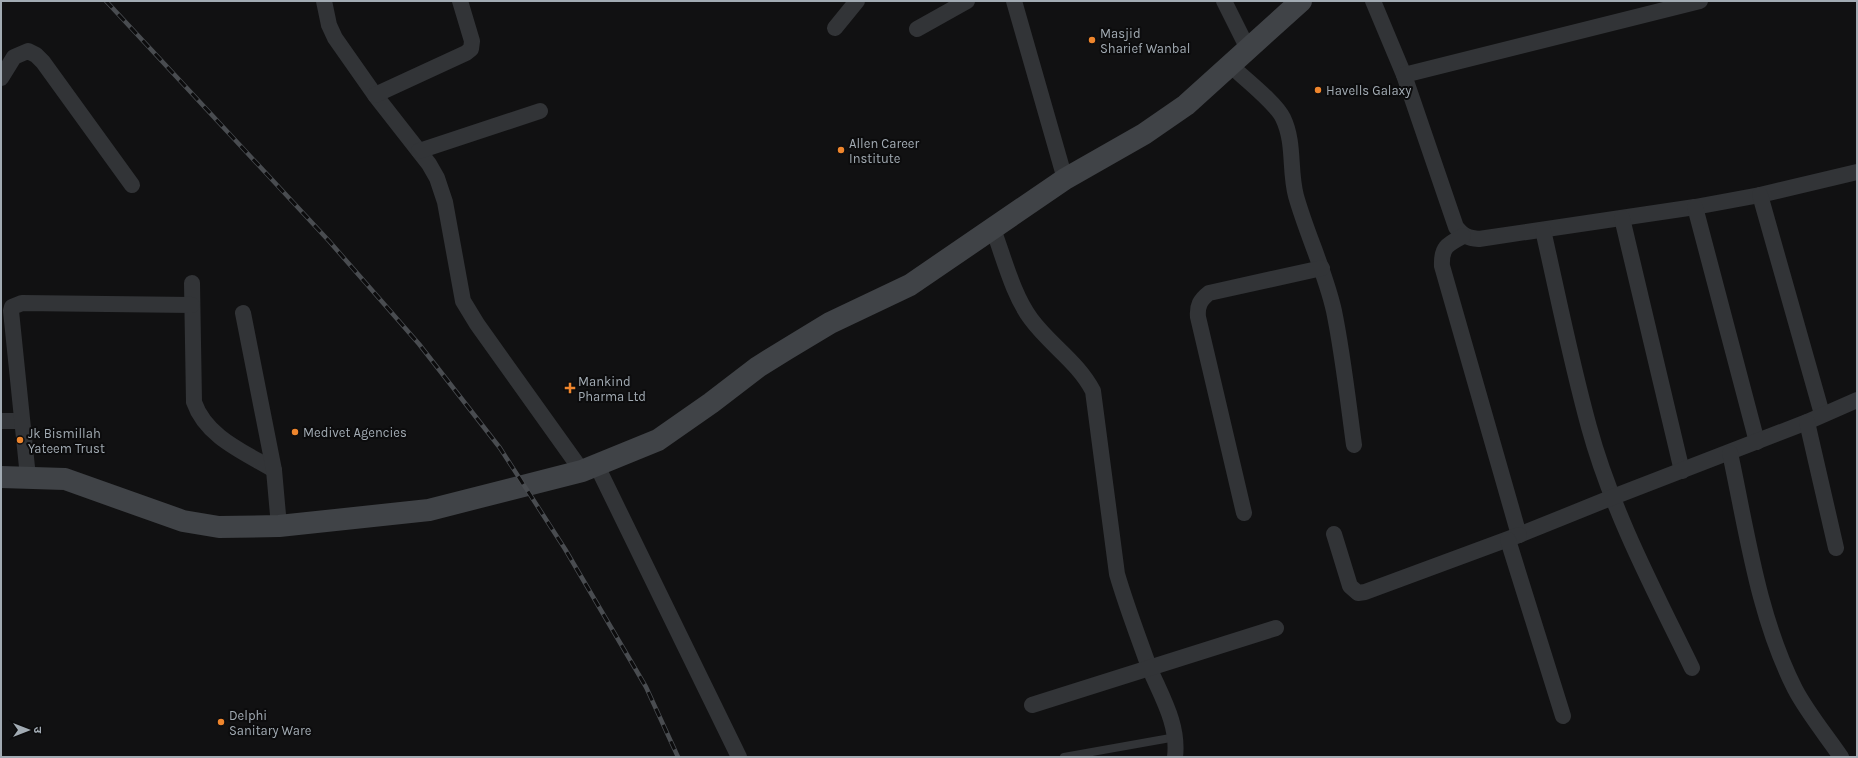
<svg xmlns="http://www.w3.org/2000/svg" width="1858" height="758" font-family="Karla,'Noto Sans Devanagari',sans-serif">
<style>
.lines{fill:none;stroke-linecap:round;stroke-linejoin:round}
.lane{stroke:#323437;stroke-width:8}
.street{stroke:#323437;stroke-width:16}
.secondary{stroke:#404347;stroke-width:22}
.rail-casing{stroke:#494c50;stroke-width:4.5}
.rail{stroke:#0c0c0d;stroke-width:3;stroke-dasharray:9;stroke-linecap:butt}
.poi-dot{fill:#ef862d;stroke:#0c0c0d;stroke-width:1.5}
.labels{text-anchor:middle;stroke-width:4;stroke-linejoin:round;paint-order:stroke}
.poi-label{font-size:13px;fill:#a2abb3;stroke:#0c0c0d;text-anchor:start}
</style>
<rect width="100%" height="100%" fill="#111112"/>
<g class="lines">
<polyline class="lane" points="1064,757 1176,737"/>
<g class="street">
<polyline points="324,1 329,25 335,38 375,95 429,164 437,178 445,202 463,301 477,324 582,471"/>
<polyline points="1014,1 1065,179"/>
<polyline points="1224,1 1248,49"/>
<path d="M1373,1L1404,75L1456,227C1463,236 1468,238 1479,239L1695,207L1760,195L1857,172"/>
<polyline points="835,28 857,1"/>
<polyline points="917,29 967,1"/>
<path d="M1230,65C1244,78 1276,103 1283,118C1295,143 1289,170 1296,196C1307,235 1325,271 1334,311C1343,355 1348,401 1354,445"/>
<polyline points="1404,75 1700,1"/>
<polyline points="1,78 14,57 28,51 36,55 43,62 132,185"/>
<polyline points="375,95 466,53 471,49 472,41 460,1"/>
<polyline points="419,151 540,111"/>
<polyline points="1760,195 1822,414"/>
<polyline points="1695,207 1757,442"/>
<polyline points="1622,218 1682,471"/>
<path d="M993,229C1004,258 1013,295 1031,319C1050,345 1078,362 1093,391L1117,574C1126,605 1138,636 1149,667C1161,696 1179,724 1175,757"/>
<path d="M1543,230C1558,296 1571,362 1589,427C1612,511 1654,590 1692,668"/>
<path d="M1463,236C1448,244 1441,247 1442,266L1519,535L1613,497L1807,422L1857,400"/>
<path d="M192,283L194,402C206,437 244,452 274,470"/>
<polyline points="243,313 274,470 279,526"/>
<polyline points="1,421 22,421"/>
<polyline points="1807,422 1836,548"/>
<path d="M1730,453C1747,532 1758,616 1795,689C1807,712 1826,735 1841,757"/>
<polyline points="597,466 739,757"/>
<polyline points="28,477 11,311 12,307 22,303 192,305"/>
<path d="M1244,513L1198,317C1197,306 1200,300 1209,293L1322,268"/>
<polyline points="1334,534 1350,586 1358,593 1365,592 1519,535"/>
<polyline points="1508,540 1563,716"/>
<polyline points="1032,705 1276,628"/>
</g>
<polyline class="secondary" points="1,477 65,479 183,521 219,527 279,526 429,510 582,471 658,440 711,403 758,367 787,349 830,323 910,285 1065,179 1144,134 1186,105 1301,1"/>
<g class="rail-casing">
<polyline id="rail" points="106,1 329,241 419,344 500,448 565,549 646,687 678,757"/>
</g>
<use href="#rail" class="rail"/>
</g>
<g class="poi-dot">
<circle cx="1092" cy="40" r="4"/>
<circle cx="1318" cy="90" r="4"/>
<circle cx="841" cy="150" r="4"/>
<path d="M568 382h4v4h4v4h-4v4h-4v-4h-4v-4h4z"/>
<circle cx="295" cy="432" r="4"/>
<circle cx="20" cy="440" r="4"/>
<circle cx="221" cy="722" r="4"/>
</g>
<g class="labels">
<g class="poi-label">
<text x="1100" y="38">Masjid<tspan x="1100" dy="15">Sharief Wanbal</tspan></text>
<text x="1326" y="95">Havells Galaxy</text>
<text x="849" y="148">Allen Career<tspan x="849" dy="15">Institute</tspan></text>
<text x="578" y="386">Mankind<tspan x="578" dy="15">Pharma Ltd</tspan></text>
<text x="303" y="437">Medivet Agencies</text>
<text x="28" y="438">Jk Bismillah<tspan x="28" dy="15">Yateem Trust</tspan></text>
<text x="229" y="720">Delphi<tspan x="229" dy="15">Sanitary Ware</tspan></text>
</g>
</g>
<rect width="1858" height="758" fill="none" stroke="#a2abb3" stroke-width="4"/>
<g transform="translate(28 730) rotate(90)" stroke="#0c0c0d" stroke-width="3" paint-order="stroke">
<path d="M0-3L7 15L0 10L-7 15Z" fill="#a2abb3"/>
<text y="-6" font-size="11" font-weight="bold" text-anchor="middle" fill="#a2abb3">उ</text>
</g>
</svg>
